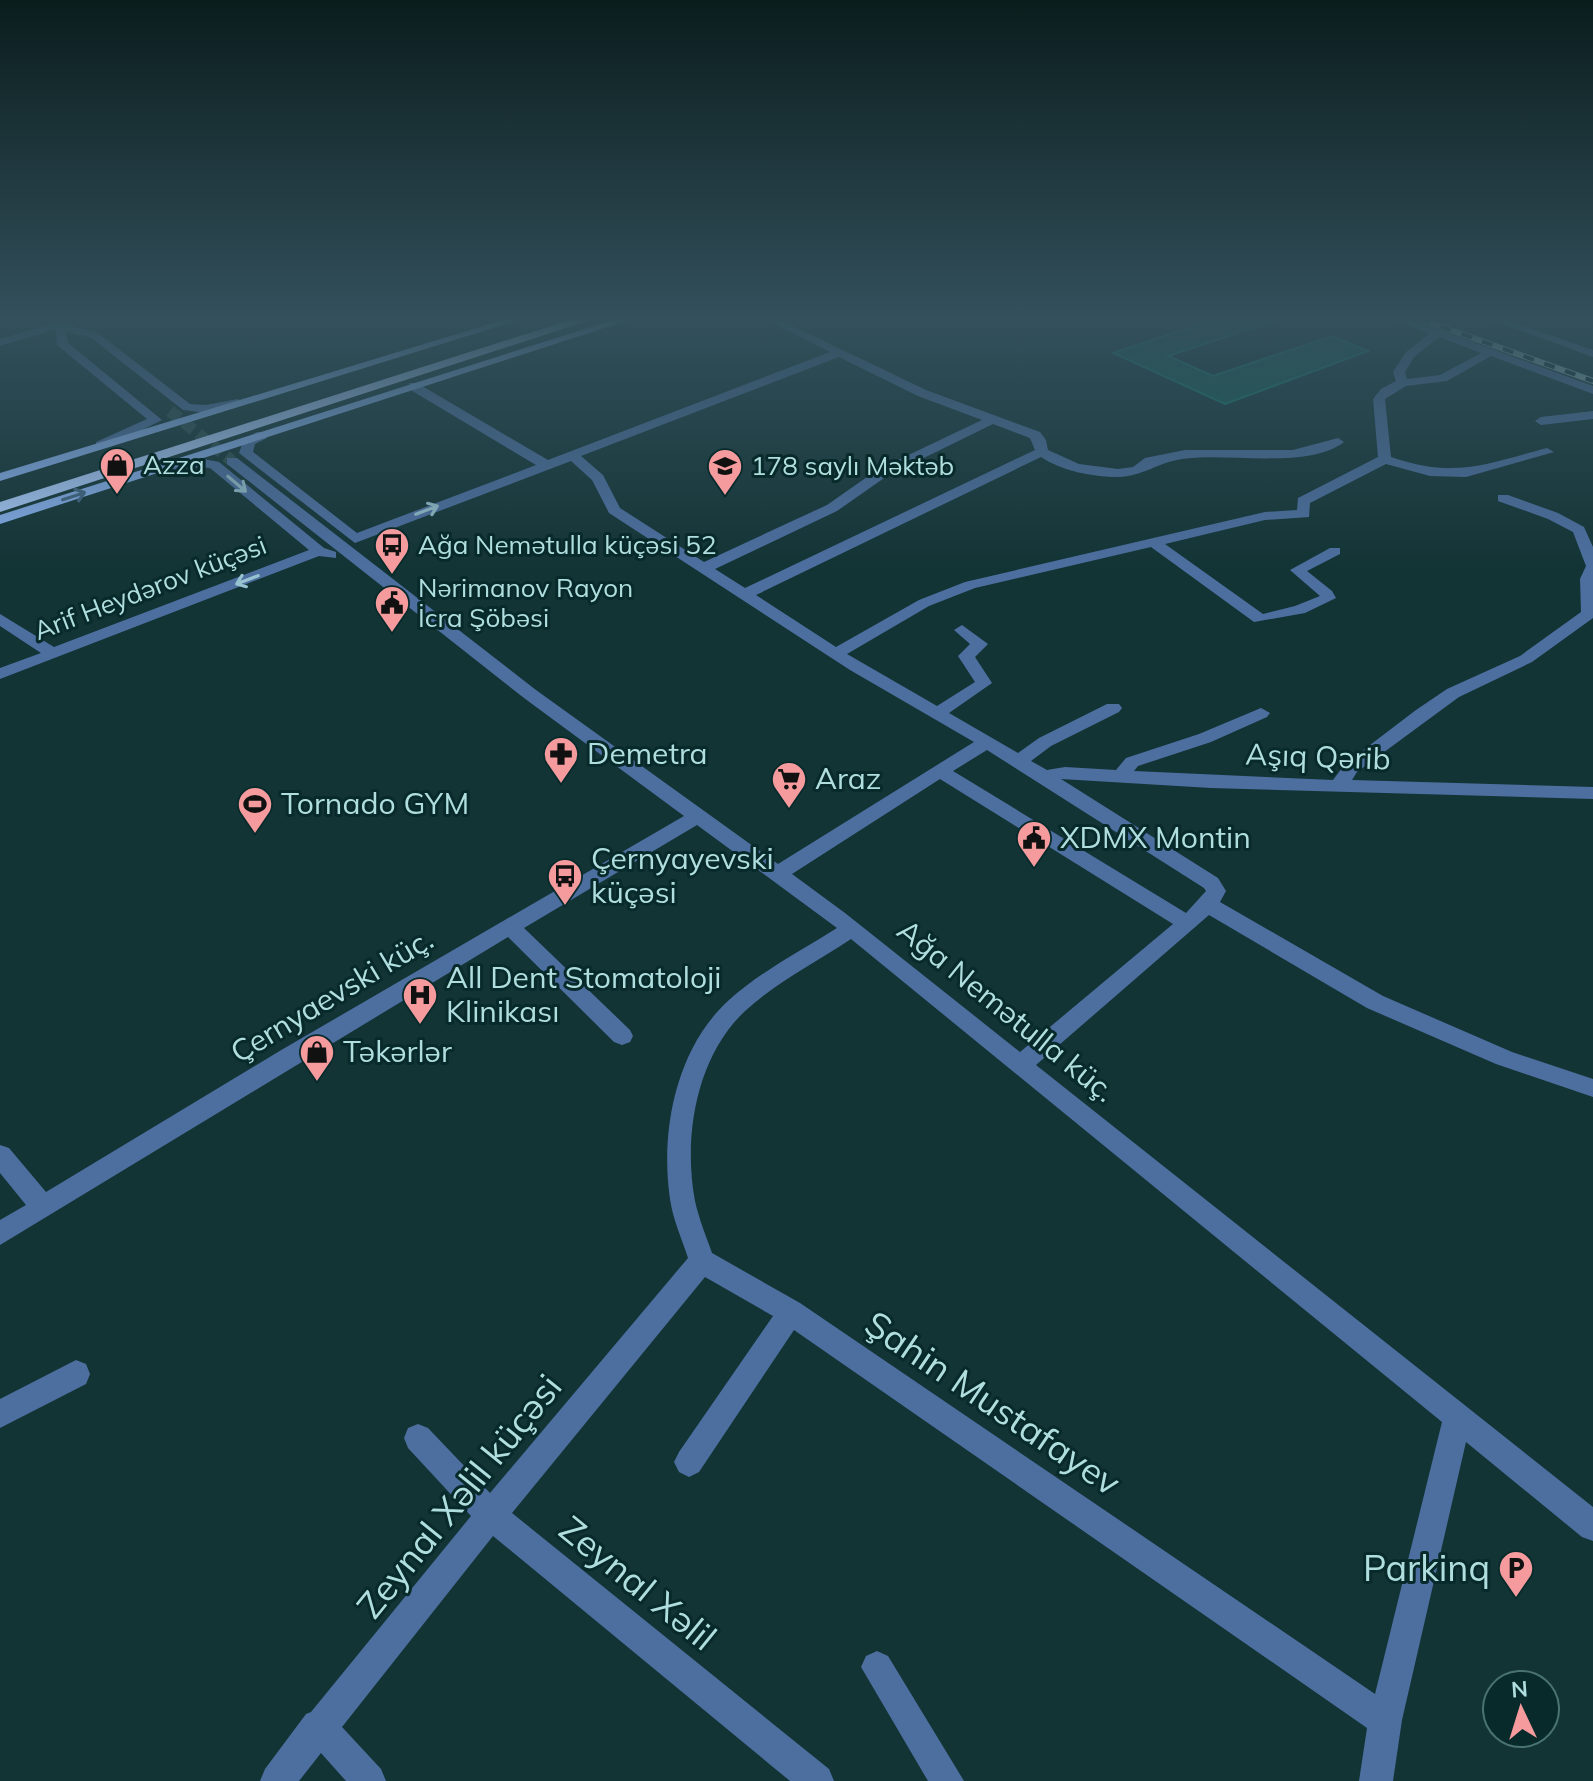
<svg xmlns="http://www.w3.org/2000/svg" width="1593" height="1781" font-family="Mulish,sans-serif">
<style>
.building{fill:#0f6053;stroke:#11806e;stroke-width:2}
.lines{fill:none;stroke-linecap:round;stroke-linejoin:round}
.minor-tunnel{stroke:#2b4e4e;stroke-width:12;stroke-dasharray:12 6;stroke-linecap:butt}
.minor{fill:#4d6fa0;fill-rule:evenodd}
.major{fill:#86afec;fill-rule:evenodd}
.highway{fill:#a8c9f9;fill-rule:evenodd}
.rail-casing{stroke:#95c1c2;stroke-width:6}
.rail{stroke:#082a2b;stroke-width:4;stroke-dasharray:11;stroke-linecap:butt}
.oneway{stroke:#97c2cf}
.oneway2{stroke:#416682}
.labels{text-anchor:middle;stroke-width:6;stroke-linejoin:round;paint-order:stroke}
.far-poi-label{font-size:26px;fill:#b0dedf;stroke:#082a2b;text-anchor:start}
.far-street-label{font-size:26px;fill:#b0dedf;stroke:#082a2b}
.poi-label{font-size:30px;fill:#b0dedf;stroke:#082a2b;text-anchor:start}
.street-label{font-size:30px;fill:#b0dedf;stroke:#082a2b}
.near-street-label{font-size:36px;fill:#b0dedf;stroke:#082a2b}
.near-poi-label{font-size:36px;fill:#b0dedf;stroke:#082a2b;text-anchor:end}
</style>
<rect width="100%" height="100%" fill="#133435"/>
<polygon class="building" points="1215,319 1271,319 1272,322 1168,356 1213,376 1332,336 1368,351 1225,404 1113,353"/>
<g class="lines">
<polyline class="minor-tunnel" points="170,411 232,461"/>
<g class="minor">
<path d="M765,319H778L926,390L1040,432L1046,440L1048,450L1079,464L1118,469L1133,467L1145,458L1185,450H1293L1338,438L1344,442C1307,470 1226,452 1182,459C1159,462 1141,477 1118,477C1092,477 1062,471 1041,457L756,595L836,647L919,600L965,582L1265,512L1297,510L1298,498L1378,457L1373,399L1381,389L1396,381L1393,372L1406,352L1429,334L1395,319H1410L1593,386V394L1491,356L1447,381L1406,386L1385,399L1391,457C1455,479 1485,464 1547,448L1554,452L1466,477L1430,476L1386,464L1310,503L1309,517L1265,520L1165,544L1263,614L1295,606L1320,596L1290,570L1330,548H1340V554L1307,571L1332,591L1336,598L1305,613L1254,622L1151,547L975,588L929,606L847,654L937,706L975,682L958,656L970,644L954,630L962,625L988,644L975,657L992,683L949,713L1018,753L1039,738L1107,704H1119L1122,708L1119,712L1051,746L1031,761L1047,770L1065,767L1116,770L1126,758L1199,734L1261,708L1270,713L1267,717L1211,742L1138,766L1134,771L1333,780L1345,764L1416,710L1447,689L1520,656L1581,612L1580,579L1586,566L1573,532L1548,519L1498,501V495H1508L1558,513L1584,527L1593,547V618L1532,662L1459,697L1357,772L1352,780L1593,787V799L1211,788L1061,779L1218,878L1226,891L1220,902L1383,996L1512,1052L1593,1079V1097L1496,1064L1367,1008L1209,915L1036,1065L1593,1507V1541L1582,1537L1466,1442L1402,1720L1393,1781H1359L1367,1728L794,1330L699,1472L689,1477L679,1472L674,1462L679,1452L773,1316L705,1277L512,1513L829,1769L834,1781H790L493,1536L342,1727L381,1769L386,1781H346L321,1753L299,1781H260L265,1769L306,1714L311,1712L471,1516L408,1448L404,1438L408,1428L418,1424L428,1428L490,1493L688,1258C682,1239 673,1220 670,1199C660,1131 676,1048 729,1000C761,971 801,951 837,928L697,825L524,928L630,1030L633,1036L630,1042L622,1045L614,1042L508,937L0,1245V1220L26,1205L0,1173V1145L9,1148L46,1192L283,1049L684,816L524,698L227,464V458H237L536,690L778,864L974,742L850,670L609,513L592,480L571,461L355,543L239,453L244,439L257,432H267V438L255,444L253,452L357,533L536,465L409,389V383H417L548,460L830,352ZM1439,337L1481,353L1440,375L1407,379L1405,372L1414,357ZM839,357L918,396L982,420L877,470L827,505L704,562L620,508L603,475L581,456ZM993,424L1030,438L1035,450L745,588L715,569L837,511L887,476ZM987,750L1204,888L1206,891L1186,913L953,771ZM940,779L1173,924L1020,1052L845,913L792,874ZM851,939L1442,1422L1375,1694L800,1303L712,1253C706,1236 699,1219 695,1201C683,1137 696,1058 744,1012C775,983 815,963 851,939Z"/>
<polygon points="1489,319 1504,319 1593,350 1593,357"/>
<polygon points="59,322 98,333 190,404 206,405 238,399 244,403 206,413 183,410 90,337 67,332 67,342 162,420 106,448 96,448 96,442 147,419 57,345 56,329 0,346 0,339"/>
<polygon points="1593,411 1593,419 1541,425 1535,421 1541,417"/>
<path d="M198,458L219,462L324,548L336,552V558L319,556L0,679V668L41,653L0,626V614L54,647L309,550L210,468C194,465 173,474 160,466L167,462Z"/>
<polygon points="76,1360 86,1364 90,1374 86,1384 0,1428 0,1399"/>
<polygon points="877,1651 888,1656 964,1781 928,1781 861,1667 866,1656"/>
</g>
<g class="major">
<polygon points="506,319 522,319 0,481 0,473"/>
<polygon points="616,319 632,319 0,524 0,515"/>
</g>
<polygon class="highway" points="573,319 593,319 0,512 0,502"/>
<g class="rail-casing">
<polyline id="rail" points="1420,319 1593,381"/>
</g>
<use href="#rail" class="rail"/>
</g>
<defs><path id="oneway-shaft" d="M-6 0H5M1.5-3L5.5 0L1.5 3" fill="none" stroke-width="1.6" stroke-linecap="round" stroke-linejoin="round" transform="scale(2)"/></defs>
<g class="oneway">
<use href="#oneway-shaft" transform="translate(237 484) rotate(40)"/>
<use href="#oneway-shaft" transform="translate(427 510) rotate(-21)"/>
<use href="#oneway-shaft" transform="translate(247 580) rotate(159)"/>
</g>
<use class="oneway2" href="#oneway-shaft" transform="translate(74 496) rotate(-18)"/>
<linearGradient id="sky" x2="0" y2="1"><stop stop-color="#0a1d1d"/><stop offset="0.56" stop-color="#33505c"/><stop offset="1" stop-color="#33505c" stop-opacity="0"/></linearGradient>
<rect width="1593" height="568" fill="url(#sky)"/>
<defs>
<g id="shop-pin" transform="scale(1.8)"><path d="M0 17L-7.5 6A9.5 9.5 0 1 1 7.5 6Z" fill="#f59b9d" stroke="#082a2b"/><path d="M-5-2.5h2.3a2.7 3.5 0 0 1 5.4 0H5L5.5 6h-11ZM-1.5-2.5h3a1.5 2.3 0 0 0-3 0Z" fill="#111"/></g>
<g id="school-pin" transform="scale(1.8)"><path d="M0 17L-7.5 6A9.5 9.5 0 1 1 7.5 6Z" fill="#f59b9d" stroke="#082a2b"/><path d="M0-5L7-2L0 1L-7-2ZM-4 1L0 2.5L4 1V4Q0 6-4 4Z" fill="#111"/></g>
<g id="bus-pin" transform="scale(1.8)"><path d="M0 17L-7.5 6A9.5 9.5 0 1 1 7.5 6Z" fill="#f59b9d" stroke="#082a2b"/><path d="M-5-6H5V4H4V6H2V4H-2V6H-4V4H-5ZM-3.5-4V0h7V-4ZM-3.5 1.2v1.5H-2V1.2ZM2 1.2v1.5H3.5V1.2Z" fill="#111"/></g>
<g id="civic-pin" transform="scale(1.8)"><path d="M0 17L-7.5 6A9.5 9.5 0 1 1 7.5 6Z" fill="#f59b9d" stroke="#082a2b"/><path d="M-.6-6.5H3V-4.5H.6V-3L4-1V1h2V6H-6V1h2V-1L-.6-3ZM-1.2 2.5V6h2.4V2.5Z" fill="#111"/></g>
<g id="pharmacy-pin" transform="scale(1.8)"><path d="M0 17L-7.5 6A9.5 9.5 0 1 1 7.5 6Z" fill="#f59b9d" stroke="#082a2b"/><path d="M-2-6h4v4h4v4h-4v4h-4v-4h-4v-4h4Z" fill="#111"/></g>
<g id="supermarket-pin" transform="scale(1.8)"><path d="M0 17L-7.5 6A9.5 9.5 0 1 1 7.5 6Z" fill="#f59b9d" stroke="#082a2b"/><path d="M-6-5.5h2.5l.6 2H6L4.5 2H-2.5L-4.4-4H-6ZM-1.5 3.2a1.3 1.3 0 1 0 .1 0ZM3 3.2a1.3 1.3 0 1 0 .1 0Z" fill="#111"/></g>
<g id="stadium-pin" transform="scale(1.8)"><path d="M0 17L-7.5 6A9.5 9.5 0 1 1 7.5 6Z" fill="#f59b9d" stroke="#082a2b"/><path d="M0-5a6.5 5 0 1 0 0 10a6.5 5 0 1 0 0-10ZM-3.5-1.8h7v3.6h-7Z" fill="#111"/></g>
<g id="hospital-pin" transform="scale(1.8)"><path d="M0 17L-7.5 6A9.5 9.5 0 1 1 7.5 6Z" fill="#f59b9d" stroke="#082a2b"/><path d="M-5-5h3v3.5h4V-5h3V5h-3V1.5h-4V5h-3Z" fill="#111"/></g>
<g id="parking-pin" transform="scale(1.8)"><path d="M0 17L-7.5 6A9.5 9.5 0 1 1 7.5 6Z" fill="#f59b9d" stroke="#082a2b"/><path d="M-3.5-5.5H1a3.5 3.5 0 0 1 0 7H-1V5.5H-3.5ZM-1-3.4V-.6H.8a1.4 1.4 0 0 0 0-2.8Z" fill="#111"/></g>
</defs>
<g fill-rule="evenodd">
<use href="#shop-pin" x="117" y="465"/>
<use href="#school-pin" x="725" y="466"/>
<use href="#bus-pin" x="392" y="545"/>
<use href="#civic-pin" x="392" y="603"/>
<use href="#pharmacy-pin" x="561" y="754"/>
<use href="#supermarket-pin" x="789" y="779"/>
<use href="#stadium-pin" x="255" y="804"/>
<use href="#civic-pin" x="1034" y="838"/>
<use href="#bus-pin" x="565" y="876"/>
<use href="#hospital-pin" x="420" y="995"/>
<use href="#shop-pin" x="317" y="1052"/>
<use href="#parking-pin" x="1516" y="1568"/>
</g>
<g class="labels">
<g class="far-poi-label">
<text x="143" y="474">Azza</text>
<text x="751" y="475">178 saylı Məktəb</text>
<text x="418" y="554">Ağa Nemətulla küçəsi 52</text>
<text x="418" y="597">Nərimanov Rayon<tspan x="418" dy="30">İcra Şöbəsi</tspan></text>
</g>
<g class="far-street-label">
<text transform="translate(150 588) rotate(-21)" y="9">Arif Heydərov küçəsi</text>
</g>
<g class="poi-label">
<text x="587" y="764">Demetra</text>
<text x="815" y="789">Araz</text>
<text x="281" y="814">Tornado GYM</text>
<text x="1060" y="848">XDMX Montin</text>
<text x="591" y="869">Çernyayevski<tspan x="591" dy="34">küçəsi</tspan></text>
<text x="446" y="988">All Dent Stomatoloji<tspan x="446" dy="34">Klinikası</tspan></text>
<text x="343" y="1062">Təkərlər</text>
</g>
<g class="street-label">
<text transform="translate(1318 757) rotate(2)" y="10">Aşıq Qərib</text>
<text transform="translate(332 996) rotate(-31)" y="10">Çernyaevski küç.</text>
<text transform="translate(1006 1011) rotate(39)" y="10">Ağa Nemətulla küç.</text>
</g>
<g class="near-street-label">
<text transform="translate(993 1403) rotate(34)" y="13">Şahin Mustafayev</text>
<text transform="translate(459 1496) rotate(-51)" y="13">Zeynal Xəlil küçəsi</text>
<text transform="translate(638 1583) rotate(39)" y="13">Zeynal Xəlil</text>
</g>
<g class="near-poi-label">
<text x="1490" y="1581">Parkinq</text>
</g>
</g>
<g transform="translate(1521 1709) rotate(356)"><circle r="38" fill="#082a2b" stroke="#4b7273" stroke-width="2"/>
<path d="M0-6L14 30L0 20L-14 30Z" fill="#f59b9d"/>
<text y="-12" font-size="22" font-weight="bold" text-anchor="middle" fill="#b0dedf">N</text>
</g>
</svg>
